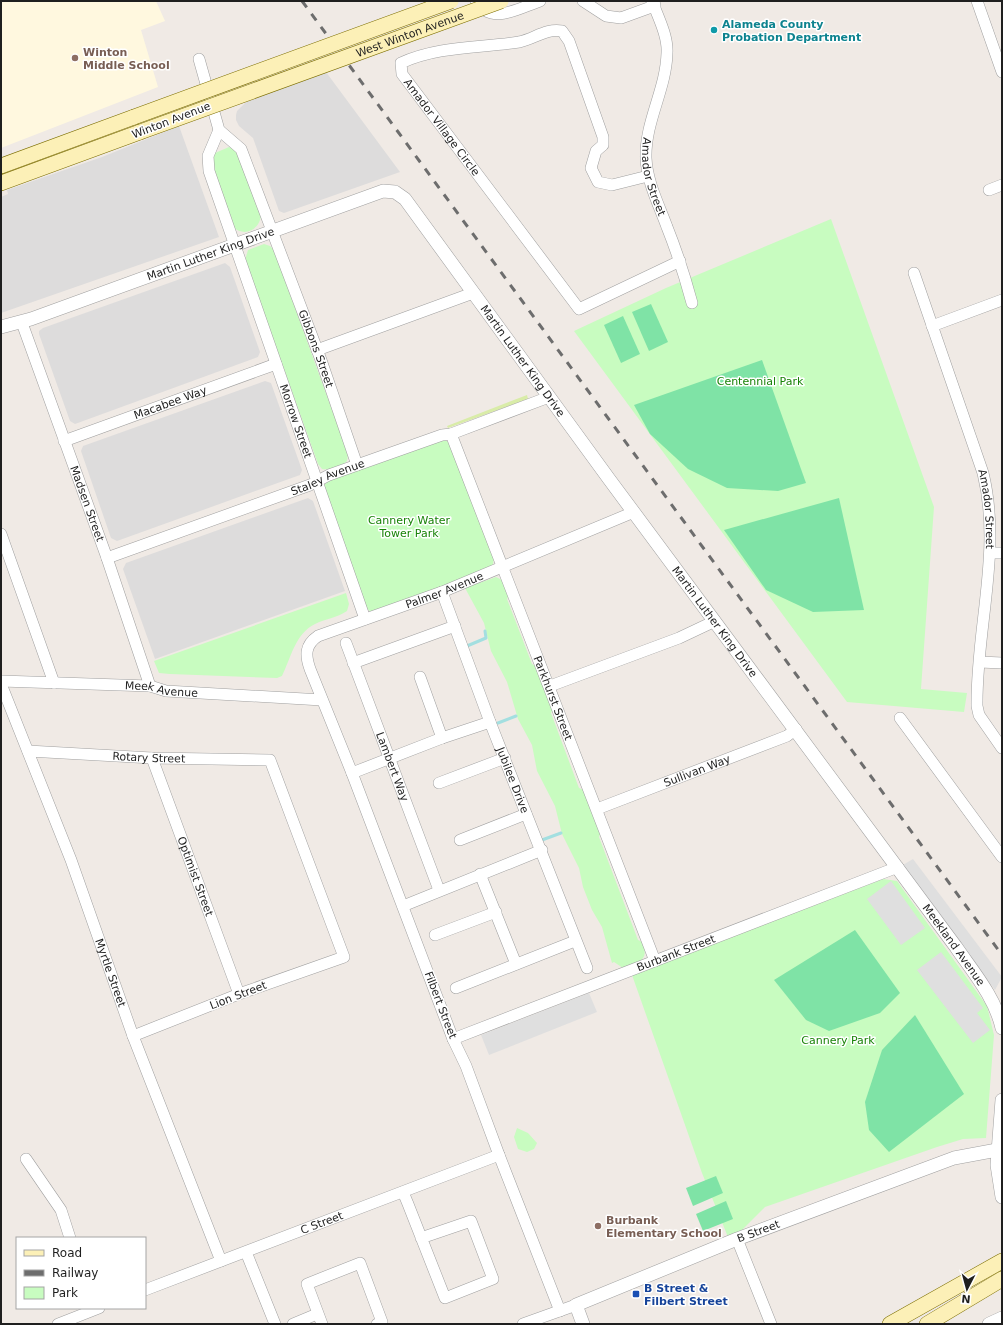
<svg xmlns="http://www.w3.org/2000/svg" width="1003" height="1325" font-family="'DejaVu Sans',sans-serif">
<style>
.residential{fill:#dddcdc}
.education{fill:#fff8df}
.grass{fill:#d9eca8}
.park{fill:#c8fcc0}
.pitch{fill:#7fe3a6}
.parking{fill:#dfdfdf}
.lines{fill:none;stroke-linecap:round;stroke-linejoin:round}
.stream{stroke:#a3dfe0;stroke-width:3}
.minor-casing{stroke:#a0a0a0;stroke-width:12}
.tertiary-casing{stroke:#a0a0a0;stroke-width:14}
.secondary-casing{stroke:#7c6e00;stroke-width:16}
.minor{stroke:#fff;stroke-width:11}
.tertiary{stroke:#fff;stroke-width:13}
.secondary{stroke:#fcf0b7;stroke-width:15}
.rail{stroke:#6d6d6d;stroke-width:3;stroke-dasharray:8 8;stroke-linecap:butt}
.secondary-bridge-casing{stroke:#7c6e00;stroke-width:16;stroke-linecap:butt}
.secondary-bridge{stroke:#fcf0b7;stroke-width:15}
.culture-dot{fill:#0f9aa8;stroke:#fff;stroke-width:1.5}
.education-dot{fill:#8d6e63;stroke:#fff;stroke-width:1.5}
.transit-dot{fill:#1a4fb4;stroke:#fff;stroke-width:1.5}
.labels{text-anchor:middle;stroke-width:3;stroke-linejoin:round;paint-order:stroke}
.culture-label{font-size:11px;font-weight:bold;fill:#0d838f;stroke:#fff;text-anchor:start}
.street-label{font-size:11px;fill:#1f1f1f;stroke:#fff}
.education-label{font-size:11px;font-weight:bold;fill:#785e54;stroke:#fff;text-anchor:start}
.park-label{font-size:11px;fill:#188307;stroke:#fff}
.transit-label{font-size:11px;font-weight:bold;fill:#164399;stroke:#fff;text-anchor:start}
</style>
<rect width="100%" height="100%" fill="#f0eae5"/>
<g class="residential">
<polygon points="326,72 400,172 284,213 279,211 253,138 239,126 236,120 236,115 237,111 249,99"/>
<polygon points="179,126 219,237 1,313 1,197 8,194 7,190 102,157"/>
<polygon points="225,263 230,267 260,352 258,357 75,424 70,421 39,334 39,331 43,328"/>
<polygon points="265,381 271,383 302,470 300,475 117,541 111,538 81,451 83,446"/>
<polygon points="308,498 313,501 345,591 155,659 123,569 126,563"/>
</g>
<polygon class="education" points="1,1 156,1 165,21 141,30 158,87 1,148"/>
<polygon class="grass" points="527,395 528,399 448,428 447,426"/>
<g class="park">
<path d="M229,147L239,152L261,215C260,229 245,238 233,227L211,163L215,153Z"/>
<polygon points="831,219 934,507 921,689 967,693 964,712 847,702 574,331 666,288"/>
<path d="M264,244L270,246L274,250L348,454L347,461C340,468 331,470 322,469L318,464L245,260L248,250Z"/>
<polygon points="438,440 447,441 452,448 494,557 493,564 488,569 380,611 371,612 365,607 324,485 331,479"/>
<path d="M496,577L502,580L509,595L507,599L532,664L537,667L553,709L551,713L579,788L584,790L601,832L599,837L638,940L643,942C649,962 639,961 623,968L614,962L612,963L602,927L592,910L583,887L579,868L562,834L555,806L537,771L532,745L518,719L507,682L491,651L484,623L465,588Z"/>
<path d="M346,593L349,604L347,611C337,618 325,619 315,624C295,634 291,658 282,676L277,678L170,674L159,673L154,661Z"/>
<polygon points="883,879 897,881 987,1006 994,1035 986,1138 963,1139 937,1147 765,1207 730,1242 702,1173 632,975"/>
<polygon points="517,1128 528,1133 537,1143 534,1149 527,1152 518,1149 514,1137"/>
</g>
<g class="pitch">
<polygon points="651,304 668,342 649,351 632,312"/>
<polygon points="623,316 640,354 621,363 604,325"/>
<polygon points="762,360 806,483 778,491 727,488 688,469 650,434 634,405"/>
<polygon points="839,498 864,610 813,612 766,590 724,530"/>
<polygon points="855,930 900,993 880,1013 829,1031 806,1020 774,980"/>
<polygon points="915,1015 964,1094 889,1152 869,1130 865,1102 882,1050"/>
<polygon points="716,1176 723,1193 693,1206 686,1188"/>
<polygon points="726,1201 733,1219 703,1231 696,1214"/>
</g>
<g class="parking">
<polygon points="913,859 1002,977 995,990 903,865"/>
<polygon points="891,881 925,928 901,945 867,899"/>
<polygon points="941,952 983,1008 977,1013 990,1030 973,1043 917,970"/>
<polygon points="589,993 597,1012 489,1055 481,1035"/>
</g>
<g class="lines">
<g class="stream">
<polyline points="467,646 486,638 485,631"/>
<polyline points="498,723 516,716"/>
<polyline points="542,840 561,833"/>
</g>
<g class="minor-casing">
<g id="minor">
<path d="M476,1C491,26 519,8 540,1"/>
<path id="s1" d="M583,1L606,16L621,18L654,6C660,21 668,38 667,53C666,90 645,121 646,158C647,182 659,205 667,227C677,252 685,277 692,303"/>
<polyline points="977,1 1002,72"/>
<path id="s2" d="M199,59L219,130L241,149L321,360L357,465"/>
<path id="s3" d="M219,130L208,156L209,171L365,619"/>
<path id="s4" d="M648,176L612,185L598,182L591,168L596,151L603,145V137L569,41L562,31C546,28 534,39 519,42C480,48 438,46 401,63L402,74L579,309L680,261"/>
<polyline points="989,190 1002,185"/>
<path id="s5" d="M914,273L983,473C1002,551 976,628 977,706L979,715L1002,748"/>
<path id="s6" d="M22,323L107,558L150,686"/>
<polyline points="932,326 1002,300"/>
<polyline points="317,350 473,293"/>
<path id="s7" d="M451,434L655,961"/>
<path id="s8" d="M64,441L276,364"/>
<polyline points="1,534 54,683"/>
<polyline points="990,553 1002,553"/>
<path id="s9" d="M107,558L310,485L329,475L442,435L451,434L549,397"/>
<path id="s10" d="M442,592L490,722L587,968"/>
<path id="s11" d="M346,643L439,890"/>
<polyline points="980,662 1002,663"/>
<polyline points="353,663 455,626"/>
<polyline points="420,677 442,738"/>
<path id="s12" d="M1,681L150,686L166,691L322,700"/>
<path id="s13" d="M1,684L71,860L133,1036L221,1261"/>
<polyline points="550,686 679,638 715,621"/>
<polyline points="900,718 1002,857"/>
<path id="s14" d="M28,751L152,758L270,760L344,957L239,994L133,1036"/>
<path id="s15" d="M152,758L239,994"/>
<polyline points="352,773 442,738 490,722"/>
<polyline points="439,783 505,758"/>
<path id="s16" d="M597,809L787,736L796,729"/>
<polyline points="460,840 526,814"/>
<polyline points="480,874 516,964"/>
<polyline points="403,906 542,850"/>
<polyline points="435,935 496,912"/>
<polyline points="456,988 575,941"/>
<path id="s17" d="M453,1039L898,867"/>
<polyline points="26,1159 61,1210 70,1238"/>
<polyline points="403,1192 408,1204 445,1298 493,1279 471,1221 421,1238"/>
<polyline points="737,1239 771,1324"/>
<polyline points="246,1252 275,1324"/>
<path id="s18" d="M145,1290L499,1155"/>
<path id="s19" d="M560,1311L499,1155L466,1066L453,1039L352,773L310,669C305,655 305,645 318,636L442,592L634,512"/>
<polyline points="58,1324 99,1308"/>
<polyline points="293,1324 317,1314"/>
<polyline points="322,1324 307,1284 360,1263 382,1322 377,1324"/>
<polyline points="523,1324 576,1305"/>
</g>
</g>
<g class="tertiary-casing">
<g id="tertiary">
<polyline points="653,1 654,6"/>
<path id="s20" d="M1,327L31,319L383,191L395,192L405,199L609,479L956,947C973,972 995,997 1002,1028"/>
<polyline points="1002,1100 997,1165 1002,1197"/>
<path id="s21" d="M583,1324L576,1305L737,1239L954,1158L997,1150"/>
<polyline points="989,1324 1002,1318"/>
</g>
</g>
<g class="secondary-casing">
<g id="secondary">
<polyline points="1,166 134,117"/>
<polyline points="1,183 140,132"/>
<polyline points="890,1324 1002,1261"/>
<polyline points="927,1324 1002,1279"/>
</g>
</g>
<use href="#minor" class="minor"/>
<use href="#tertiary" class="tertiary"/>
<use href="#secondary" class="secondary"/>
<polyline class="rail" points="302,1 1002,955"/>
<g class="secondary-bridge-casing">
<g id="secondary-bridge">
<polyline points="134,117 451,1"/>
<path id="s22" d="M140,132L501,1"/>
</g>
</g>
<use href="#secondary-bridge" class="secondary-bridge"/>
</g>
<circle class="culture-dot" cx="714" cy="30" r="4"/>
<g class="education-dot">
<circle cx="75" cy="58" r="4"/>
<circle cx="598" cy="1226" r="4"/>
</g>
<rect class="transit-dot" x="632" y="1290" width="8" height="8" rx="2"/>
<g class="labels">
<g class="culture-label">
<text x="722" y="28">Alameda County<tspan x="722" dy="13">Probation Department</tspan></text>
</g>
<g class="street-label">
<text dy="4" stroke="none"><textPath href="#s22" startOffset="287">West Winton Avenue</textPath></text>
<text transform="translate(171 120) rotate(-21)" y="4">Winton Avenue</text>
<text dy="4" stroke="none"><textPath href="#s4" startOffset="459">Amador Village Circle</textPath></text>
<text dy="4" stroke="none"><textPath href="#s1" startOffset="254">Amador Street</textPath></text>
<text dy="4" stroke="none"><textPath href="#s20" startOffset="222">Martin Luther King Drive</textPath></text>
<text dy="4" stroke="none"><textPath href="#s2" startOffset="316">Gibbons Street</textPath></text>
<text dy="4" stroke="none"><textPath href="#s20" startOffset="630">Martin Luther King Drive</textPath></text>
<text dy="4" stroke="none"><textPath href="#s8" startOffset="113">Macabee Way</textPath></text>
<text dy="4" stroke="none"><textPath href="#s3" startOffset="308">Morrow Street</textPath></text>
<text dy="4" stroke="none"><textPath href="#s9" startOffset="235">Staley Avenue</textPath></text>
<text dy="4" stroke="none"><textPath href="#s6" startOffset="192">Madsen Street</textPath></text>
<text dy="4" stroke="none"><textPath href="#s5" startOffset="248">Amador Street</textPath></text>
<text dy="4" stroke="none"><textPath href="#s19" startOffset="861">Palmer Avenue</textPath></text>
<text dy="4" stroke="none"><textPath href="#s20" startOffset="954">Martin Luther King Drive</textPath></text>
<text dy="4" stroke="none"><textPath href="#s12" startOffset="161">Meek Avenue</textPath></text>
<text dy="4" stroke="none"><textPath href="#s7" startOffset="283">Parkhurst Street</textPath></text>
<text dy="4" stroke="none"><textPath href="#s14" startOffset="121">Rotary Street</textPath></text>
<text dy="4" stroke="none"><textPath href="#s11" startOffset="132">Lambert Way</textPath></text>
<text dy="4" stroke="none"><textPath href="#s16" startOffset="107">Sullivan Way</textPath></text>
<text dy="4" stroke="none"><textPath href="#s10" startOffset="201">Jubilee Drive</textPath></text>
<text dy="4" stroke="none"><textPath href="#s15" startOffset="126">Optimist Street</textPath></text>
<text dy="4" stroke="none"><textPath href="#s20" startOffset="1356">Meekland Avenue</textPath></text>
<text dy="4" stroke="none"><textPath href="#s17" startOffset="239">Burbank Street</textPath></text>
<text dy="4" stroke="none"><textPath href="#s13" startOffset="309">Myrtle Street</textPath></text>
<text transform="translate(238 995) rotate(-21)" y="4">Lion Street</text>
<text transform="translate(441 1005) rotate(69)" y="4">Filbert Street</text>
<text dy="4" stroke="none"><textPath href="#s18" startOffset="189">C Street</textPath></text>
<text dy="4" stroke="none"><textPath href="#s21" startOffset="217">B Street</textPath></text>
</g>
<g class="education-label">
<text x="83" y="56">Winton<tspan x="83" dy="13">Middle School</tspan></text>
<text x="606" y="1224">Burbank<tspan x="606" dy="13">Elementary School</tspan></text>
</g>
<g class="park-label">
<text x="760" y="385">Centennial Park</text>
<text x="409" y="524">Cannery Water<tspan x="409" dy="13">Tower Park</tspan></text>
<text x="838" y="1044">Cannery Park</text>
</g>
<g class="transit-label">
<text x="644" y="1292">B Street &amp;<tspan x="644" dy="13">Filbert Street</tspan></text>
</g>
</g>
<rect width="1003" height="1325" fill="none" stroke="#1f1f1f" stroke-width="4"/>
<rect x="16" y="1237" width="130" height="72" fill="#ffffff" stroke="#a5a5a5"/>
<rect x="24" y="1250" width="20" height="6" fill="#fcf0b7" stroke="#a5a5a5"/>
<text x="52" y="1257" font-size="12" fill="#1f1f1f">Road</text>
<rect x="24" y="1270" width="20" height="6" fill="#6d6d6d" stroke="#a5a5a5"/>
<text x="52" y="1277" font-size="12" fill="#1f1f1f">Railway</text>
<rect x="24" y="1287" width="20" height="12" fill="#c8fcc0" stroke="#a5a5a5"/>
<text x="52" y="1297" font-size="12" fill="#1f1f1f">Park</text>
<g transform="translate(967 1289) rotate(186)" stroke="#ffffff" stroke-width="3" paint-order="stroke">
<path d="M0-3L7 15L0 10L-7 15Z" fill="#1f1f1f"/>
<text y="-6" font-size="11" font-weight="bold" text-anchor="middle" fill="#1f1f1f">N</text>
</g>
</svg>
